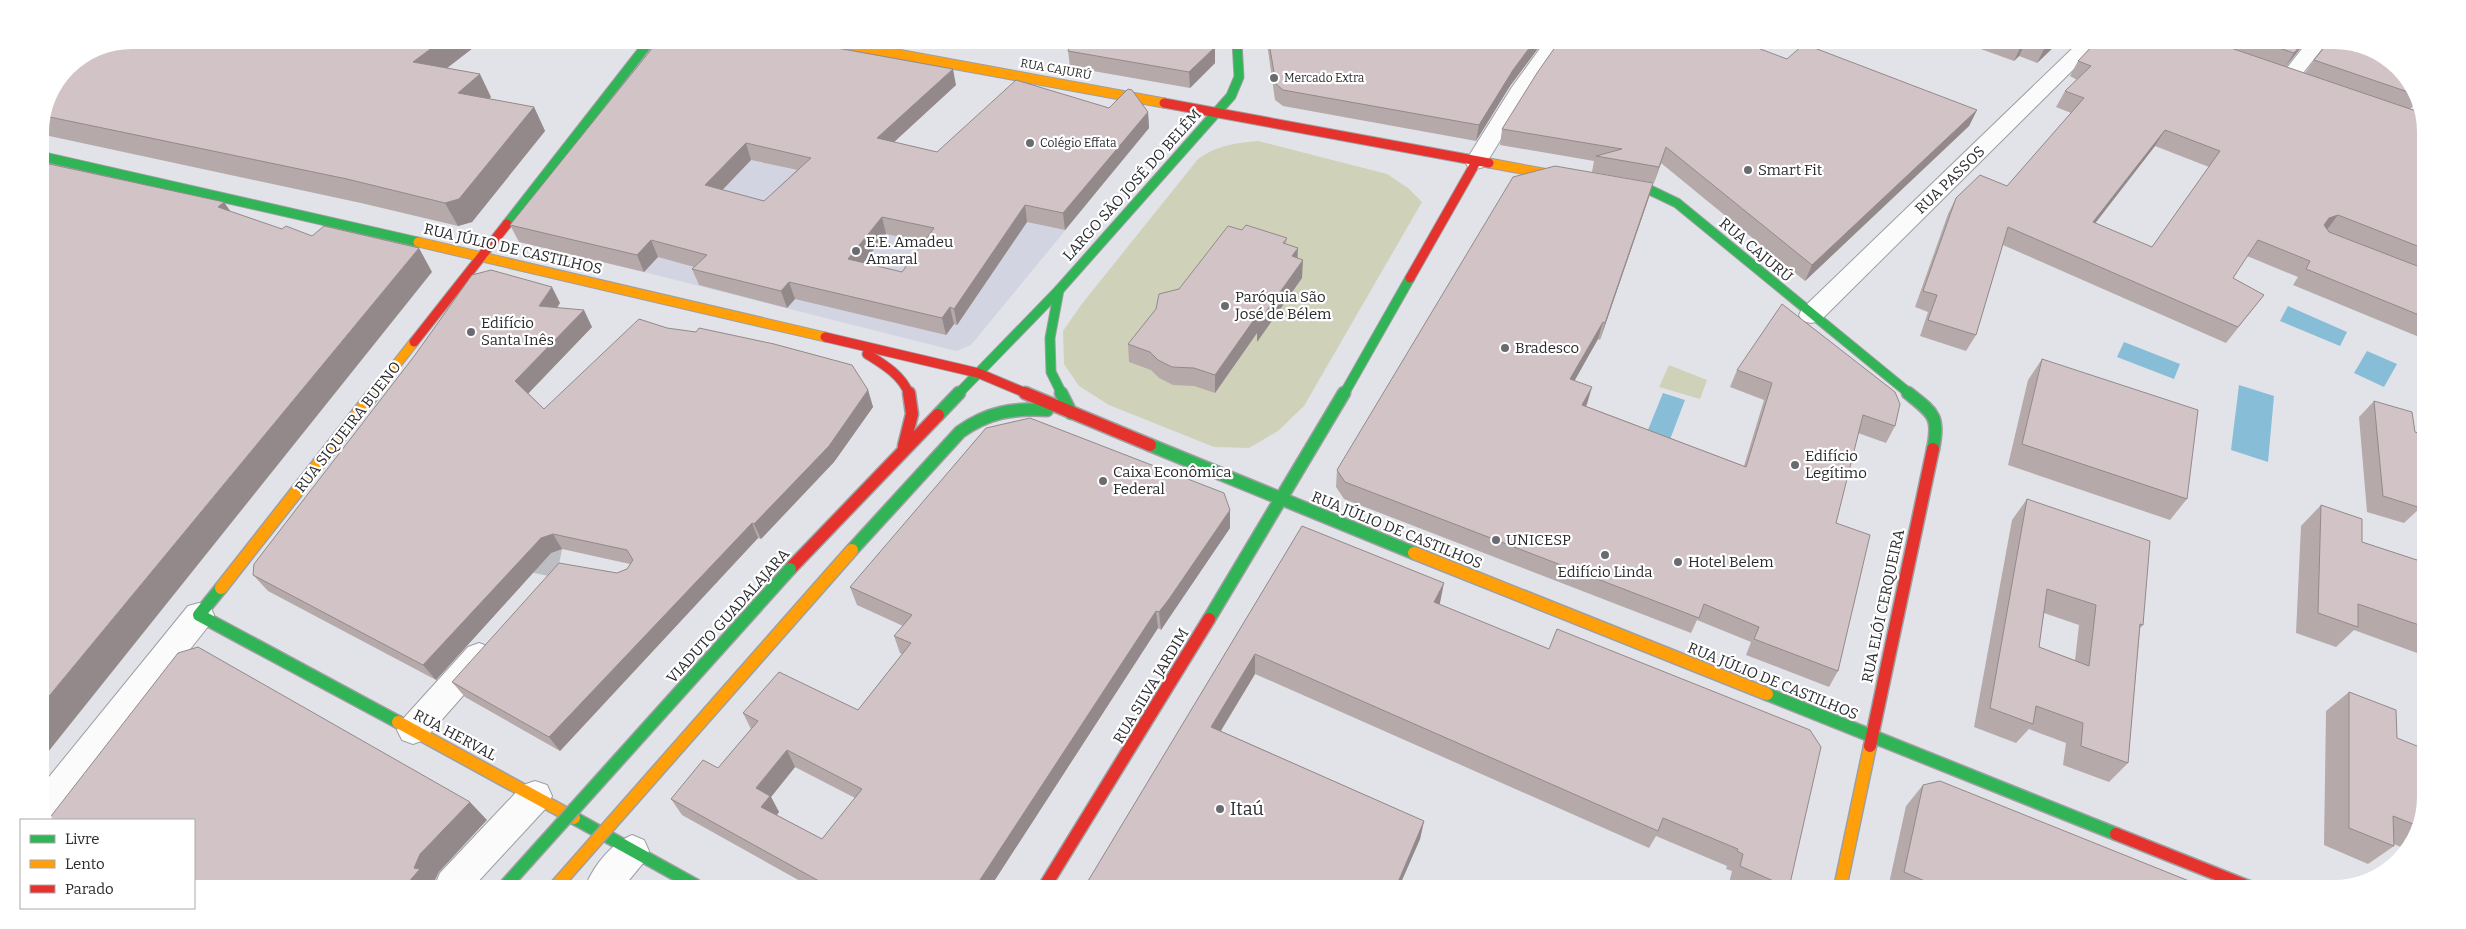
<svg xmlns="http://www.w3.org/2000/svg" width="2466" height="929" font-family="Bitter,serif">
<style>
.built{fill:#d2d5e1}
.green{fill:#cfd2b8}
.water{fill:#87bdd6}
.lines{fill:none;stroke-linecap:round;stroke-linejoin:round}
.street-tunnel{stroke:#bdbec4;stroke-width:31;stroke-dasharray:31 15;stroke-linecap:butt}
.street-casing{stroke:#9e9fa3;stroke-width:2}
.fast-far1-casing{stroke:#9e9fa3;stroke-width:11}
.fast-casing{stroke:#9e9fa3;stroke-width:15}
.slow-far1-casing{stroke:#9e9fa3;stroke-width:11}
.slow-casing{stroke:#9e9fa3;stroke-width:15}
.jam-far1-casing{stroke:#9e9fa3;stroke-width:11}
.jam-casing{stroke:#9e9fa3;stroke-width:15}
.street{fill:#fbfbfc;fill-rule:evenodd}
.fast-far1{stroke:#30b455;stroke-width:9}
.fast{stroke:#30b455;stroke-width:12}
.slow-far1{stroke:#ff9f0a;stroke-width:9}
.slow{stroke:#ff9f0a;stroke-width:12}
.jam-far1{stroke:#e5322d;stroke-width:9}
.jam{stroke:#e5322d;stroke-width:12}
.fast-bridge-casing{stroke:#9e9fa3;stroke-width:15;stroke-linecap:butt}
.slow-bridge-casing{stroke:#9e9fa3;stroke-width:15;stroke-linecap:butt}
.fast-bridge{stroke:#30b455;stroke-width:12}
.slow-bridge{stroke:#ff9f0a;stroke-width:12}
.wall{fill:#b5a9aa;fill-rule:evenodd}
.shaded-wall{fill:#93898b}
.building{fill:#d2c4c6;stroke:#93898b;fill-rule:evenodd}
.poi-dot{fill:#6a6b70;stroke:#fff;stroke-width:2}
.labels{text-anchor:middle;stroke-width:4.5;stroke-linejoin:round;paint-order:stroke}
.far-street-label{font-size:12px;fill:#2a2b2f;stroke:#fff}
.far-poi-label{font-size:12px;fill:#2a2b2f;stroke:#fff;text-anchor:start}
.poi-label{font-size:15px;fill:#2a2b2f;stroke:#fff;text-anchor:start}
.street-label{font-size:15px;fill:#2a2b2f;stroke:#fff}
.near-poi-label{font-size:18px;fill:#2a2b2f;stroke:#fff;text-anchor:start}
</style>
<rect width="100%" height="100%" fill="#e2e3e9"/>
<polygon class="built" points="751,160 851,183 1048,188 1092,198 971,345 956,351 644,272"/>
<g class="green">
<path d="M1258,141L1387,174L1408,188L1422,202L1304,406L1278,431L1249,448L1214,447L1109,405L1079,386L1064,364L1063,331L1081,305L1198,159C1218,145 1235,143 1258,141Z"/>
<polygon points="1669,365 1707,380 1700,399 1659,387"/>
</g>
<g class="water">
<polygon points="2288,306 2347,332 2340,346 2280,321"/>
<polygon points="2124,342 2180,364 2174,379 2117,357"/>
<polygon points="2367,351 2397,364 2384,387 2354,373"/>
<polygon points="2239,385 2274,396 2268,462 2231,450"/>
<polygon points="1663,393 1685,400 1666,450 1643,442"/>
</g>
<g class="lines">
<polyline class="street-tunnel" points="529,556 562,563"/>
<g class="street-casing">
<g id="street">
<polygon points="1544,43 1564,43 1532,88 1484,167 1476,169 1468,167 1465,162 1512,87"/>
<polygon points="2077,44 2099,44 1820,321 1811,323 1802,321 1799,315 1802,309"/>
<polygon points="2305,45 2325,45 2295,83 2288,85 2281,83 2278,79"/>
<polygon points="199,603 210,606 214,615 210,624 55,820 47,820 40,803 40,788 188,606"/>
<polygon points="479,643 490,647 494,656 490,665 424,740 413,744 402,740 397,730 402,720 468,647"/>
<polygon points="535,781 547,785 552,796 547,807 475,885 435,885 440,873 523,785"/>
<path d="M632,835L644,840L649,851L644,862L625,885H586C594,865 612,843 632,835Z"/>
</g>
</g>
<g class="fast-far1-casing">
<g id="fast-far1">
<polyline points="40,156 418,242"/>
<polyline points="1615,185 1652,191 1677,203 1910,394"/>
<polyline points="507,224 650,41"/>
<polyline points="1059,290 1050,338 1051,372 1062,394"/>
<polyline points="958,394 1059,290 1231,96 1239,77 1237,42"/>
<polyline points="1344,394 1410,278"/>
</g>
</g>
<g class="fast-casing">
<g id="fast">
<polyline points="1061,393 1071,413"/>
<path d="M1908,393C1933,413 1940,416 1933,449"/>
<polyline points="938,415 959,393"/>
<polyline points="1150,445 1414,553"/>
<path d="M852,550L960,432C988,412 1013,408 1047,410"/>
<polyline points="221,588 199,615 398,722"/>
<polyline points="1209,619 1344,393"/>
<polyline points="1767,694 2116,834"/>
<polyline points="574,818 695,885"/>
</g>
</g>
<g class="slow-far1-casing">
<g id="slow-far1">
<polyline points="832,42 1164,103"/>
<polyline points="1489,163 1570,178"/>
<polyline points="418,242 825,337"/>
<polyline points="373,394 414,342"/>
</g>
</g>
<g class="slow-casing">
<g id="slow">
<polyline points="1414,553 1767,694"/>
<polyline points="221,588 374,393"/>
<polyline points="398,722 574,818"/>
<polyline points="1840,888 1870,746"/>
</g>
</g>
<g class="jam-far1-casing">
<g id="jam-far1">
<polyline points="1164,103 1489,163"/>
<polyline points="1410,278 1476,162"/>
<polyline points="825,337 978,373 1028,394"/>
<polyline points="414,342 507,224"/>
<path d="M867,354C883,364 902,375 909,394"/>
</g>
</g>
<g class="jam-casing">
<g id="jam">
<polyline points="1025,393 1150,445"/>
<polyline points="904,446 912,414 909,393"/>
<polyline points="790,569 938,415"/>
<polyline points="1870,746 1933,449"/>
<polyline points="2116,834 2254,889"/>
<polyline points="1045,886 1209,619"/>
</g>
</g>
<use href="#street" class="street"/>
<use href="#fast-far1" class="fast-far1"/>
<use href="#fast" class="fast"/>
<use href="#slow-far1" class="slow-far1"/>
<use href="#slow" class="slow"/>
<use href="#jam-far1" class="jam-far1"/>
<use href="#jam" class="jam"/>
<g class="fast-bridge-casing">
<polyline id="fast-bridge" points="506,885 790,569"/>
</g>
<g class="slow-bridge-casing">
<polyline id="slow-bridge" points="557,885 852,550"/>
</g>
<use href="#fast-bridge" class="fast-bridge"/>
<use href="#slow-bridge" class="slow-bridge"/>
</g>
<g class="wall">
<polygon points="132,40 482,41 447,68 491,97 489,99 534,107 545,131 472,222 458,226 361,203 40,134 40,126 67,67"/>
<path d="M658,41L956,85L894,142L937,152L1109,108L1148,112L1149,128L1065,230L1027,222L957,325L954,324L946,335L795,299L787,308L699,285L692,269L694,267L658,257L644,272L519,242L510,225ZM751,160L797,170L764,201L722,190ZM886,234L924,242L902,272L863,263Z"/>
<polygon points="1267,43 1542,43 1510,86 1476,141 1283,106 1275,100"/>
<polygon points="1967,44 2057,44 2037,63 2019,56 2014,61"/>
<path d="M2094,44L2303,45L2285,67L2305,73L2314,60L2407,76L2418,106H2413L2410,109L2426,126L2424,339L2293,285L2298,277L2247,256L2233,278L2264,295L2226,343L2003,245L1976,335L1966,351L1920,336L1928,312L1915,307L1948,214L1956,198L2007,186L2071,113L2056,107L2065,91L2077,80L2070,76L2078,61ZM2155,146L2209,167L2152,247L2095,223Z"/>
<polygon points="1068,51 1215,63 1190,88 1070,67"/>
<polygon points="1787,59 1977,110 1969,126 1805,281 1661,163 1654,183 1592,172 1594,161 1500,145 1502,129"/>
<polygon points="1653,183 1648,200 1600,340 1598,339 1574,381 1587,404 1586,406 1744,466 1764,400 1730,387 1737,370 1895,426 1886,443 1858,433 1836,523 1838,671 1829,687 1746,655 1751,642 1697,620 1691,633 1344,499 1336,487 1337,470"/>
<polygon points="1242,230 1287,238 1286,244 1297,258 1302,278 1257,342 1257,333 1215,393 1194,386 1173,385 1159,378 1151,370 1129,362 1128,344 1179,289"/>
<polygon points="560,303 557,308 592,327 528,393 544,409 868,390 873,407 834,462 761,539 758,538 560,751 465,697 452,682 617,573 627,569 630,564 562,549 551,553 436,680 268,591 253,575"/>
<polygon points="2042,359 2187,499 2170,520 2008,465 2028,380"/>
<polygon points="2374,401 2415,432 2424,435 2423,509 2420,508 2404,523 2367,512 2359,417"/>
<path d="M2027,499L2143,625L2140,628L2128,763L2109,782L2063,765L2066,743L2029,729L2016,743L1974,727L2012,520ZM2044,613L2079,625L2075,660L2039,647Z"/>
<polygon points="2321,505 2362,542 2420,561 2423,559 2422,678 2418,676 2417,653 2354,630 2336,647 2296,633 2301,526"/>
<path d="M1230,510V528L1170,616L1161,630L1158,628L991,886H809L682,815L671,799L718,768L751,729L743,713L858,710L902,654L900,653L894,636L903,626L857,605L850,587ZM795,767L855,798L822,839L777,815L779,812L771,797Z"/>
<polygon points="1302,526 1439,604 1789,888 1739,888 1729,883 1732,871 1726,869 1727,866 1656,836 1649,848 1255,674 1221,731 1424,821 1420,839 1399,887 1085,886"/>
<polygon points="2349,692 2397,738 2421,827 2405,849 2394,844 2394,846 2368,864 2324,845 2326,711"/>
<polygon points="1923,785 2209,889 1888,888 1906,806"/>
</g>
<g class="shaded-wall">
<polygon points="441,41 482,41 425,85 413,62"/>
<polygon points="1533,43 1542,43 1510,86 1476,141 1479,125 1513,70"/>
<polygon points="2022,44 2025,44 2019,56 2014,61"/>
<polygon points="2048,44 2057,44 2037,63 2045,47"/>
<polygon points="2301,45 2303,45 2284,69 2294,53"/>
<polygon points="1215,47 1215,63 1190,88 1189,72"/>
<polygon points="953,69 956,85 881,154 877,138"/>
<polygon points="480,74 491,97 470,116 458,93"/>
<polygon points="534,107 545,131 472,222 458,226 445,203"/>
<polygon points="1977,110 1969,126 1805,281 1812,265"/>
<polygon points="1148,112 1149,128 1065,230 1063,213"/>
<polygon points="2165,130 2155,146 2083,239 2093,222"/>
<polygon points="746,143 751,160 711,202 705,185"/>
<polygon points="1666,147 1661,163 1654,183 1659,167"/>
<polygon points="1653,183 1648,200 1600,340 1605,323"/>
<polygon points="224,202 240,225 218,207"/>
<polygon points="1025,205 1027,222 957,325 954,309"/>
<polygon points="2338,215 2326,231 2316,234 2329,218"/>
<polygon points="882,217 886,234 853,276 848,259"/>
<polygon points="651,240 658,257 644,272 637,255"/>
<polygon points="419,248 432,272 40,762 40,707"/>
<polygon points="1298,248 1297,266 1292,256"/>
<polygon points="1303,260 1302,278 1257,342 1257,333 1215,393 1215,375 1258,314"/>
<polygon points="789,282 795,299 787,308 781,291"/>
<polygon points="552,287 560,303 547,322 539,306"/>
<polygon points="950,307 954,324 946,335 942,318"/>
<polygon points="584,310 592,327 525,397 515,381"/>
<polygon points="1603,322 1598,339 1566,396 1570,379"/>
<polygon points="1592,387 1587,404 1577,422 1582,405"/>
<polygon points="868,390 873,407 834,462 761,539 754,524"/>
<polygon points="1230,510 1230,528 1161,630 1159,612"/>
<polygon points="752,523 758,538 560,751 549,737"/>
<polygon points="553,534 562,549 551,553 436,680 423,665 541,538"/>
<polygon points="1444,583 1440,603 1430,622 1434,602"/>
<polygon points="1156,611 1158,628 991,886 976,886"/>
<polygon points="1255,654 1255,674 1212,745 1211,727"/>
<polygon points="787,750 795,767 771,797 779,812 770,823 761,807 756,788"/>
<polygon points="470,802 487,820 439,872 434,882 437,885 406,885 420,854"/>
<polygon points="1424,821 1420,839 1399,887 1396,887"/>
</g>
<g class="building">
<polygon points="132,40 441,41 413,62 480,74 458,93 534,107 459,199 445,203 347,179 45,116 67,67 97,47"/>
<path d="M658,41L804,42L953,69L877,138L937,152L1016,80L1109,108L1128,89L1132,90L1148,112L1063,213L1025,205L954,309L950,307L942,318L789,282L781,291L692,269L707,255L651,240L637,255L510,225ZM746,143L811,158L764,201L705,185ZM882,217L934,228L902,272L848,259Z"/>
<polygon points="1072,42 1214,42 1215,47 1189,72 1068,51"/>
<polygon points="1269,43 1533,43 1513,70 1479,125 1283,90 1276,84"/>
<polygon points="1558,43 1747,44 1787,59 1804,44 1977,110 1812,265 1666,147 1659,167 1596,156 1622,149 1502,129 1537,73"/>
<polygon points="2038,44 2048,44 2045,47"/>
<path d="M2094,44L2222,45L2416,111L2418,114L2422,115L2426,126L2425,249L2338,215L2329,218L2324,225L2329,232L2425,269L2424,317L2306,269L2310,261L2258,240L2233,278L2264,295L2238,327L2008,227L1976,335L1928,320L1937,295L1923,291L1956,198L1980,175L2007,186L2084,98L2065,91L2091,66L2078,61ZM2165,130L2220,151L2152,247L2093,222Z"/>
<polygon points="2270,45 2301,45 2294,53"/>
<polygon points="2326,45 2364,45 2407,76 2414,94 2314,60"/>
<polygon points="40,162 224,202 218,207 282,229 286,226 312,236 324,226 419,248 40,707"/>
<polygon points="1555,166 1653,183 1605,323 1603,322 1570,379 1592,387 1582,405 1746,467 1772,383 1737,370 1782,304 1895,392 1900,404 1895,426 1863,415 1836,523 1870,535 1838,671 1754,639 1759,627 1704,604 1699,618 1345,482 1337,470 1513,177"/>
<polygon points="1246,225 1287,238 1283,243 1298,248 1292,256 1303,260 1257,324 1258,314 1215,375 1194,368 1172,367 1158,360 1150,352 1128,344 1156,309 1159,294 1179,289 1228,226 1242,230"/>
<polygon points="491,270 552,287 539,306 584,310 515,381 544,409 639,319 667,328 696,332 699,328 774,344 852,365 868,390 829,446 754,524 752,523 549,737 452,682 559,563 617,573 627,569 633,560 627,550 553,534 541,538 423,665 253,575 254,564 415,355 472,275"/>
<polygon points="2042,359 2198,410 2187,499 2022,444"/>
<polygon points="2374,401 2412,412 2415,432 2424,435 2423,488 2418,487 2421,508 2383,496"/>
<path d="M1030,418L1224,493L1230,510L1169,599L1159,612L1156,611L976,886H828L671,799L703,760L718,768L758,721L743,713L779,672L858,710L911,643L894,636L912,615L850,587L986,428ZM787,750L862,789L822,839L761,807L770,796L756,788Z"/>
<path d="M2027,499L2150,541L2143,625L2140,624L2128,763L2081,746L2083,723L2036,706L2033,724L1990,708ZM2047,589L2096,605L2089,666L2039,647Z"/>
<polygon points="2321,505 2362,519 2362,542 2423,562 2422,626 2358,604 2358,627 2318,613"/>
<polygon points="1302,526 1444,583 1434,602 1549,649 1557,629 1810,730 1821,747 1789,888 1740,866 1743,854 1737,851 1738,849 1663,818 1658,831 1255,654 1211,727 1424,821 1396,887 1085,886"/>
<polygon points="198,647 470,802 420,854 414,868 420,869 406,885 194,884 194,820 48,820 178,653"/>
<polygon points="2349,692 2396,710 2397,738 2422,748 2421,827 2393,816 2394,846 2349,828"/>
<polygon points="1940,781 2209,889 1941,888 1904,872 1923,785"/>
<polygon points="599,882 604,885 597,885"/>
</g>
<g class="poi-dot">
<circle cx="1274" cy="78" r="5"/>
<circle cx="1030" cy="143" r="5"/>
<circle cx="1748" cy="170" r="5"/>
<circle cx="856" cy="251" r="5"/>
<circle cx="1225" cy="306" r="5"/>
<circle cx="471" cy="332" r="5"/>
<circle cx="1505" cy="348" r="5"/>
<circle cx="1795" cy="465" r="5"/>
<circle cx="1103" cy="481" r="5"/>
<circle cx="1496" cy="540" r="5"/>
<circle cx="1605" cy="555" r="5"/>
<circle cx="1678" cy="562" r="5"/>
<circle cx="1220" cy="809" r="5"/>
</g>
<g class="labels">
<g class="far-street-label">
<text transform="translate(1056 69) rotate(10)" y="4">RUA CAJURÚ</text>
</g>
<g class="far-poi-label">
<text x="1284" y="82">Mercado Extra</text>
<text x="1040" y="147">Colégio Effata</text>
</g>
<g class="poi-label">
<text x="1758" y="175">Smart Fit</text>
<text x="866" y="247">E.E. Amadeu<tspan x="866" dy="17">Amaral</tspan></text>
<text x="1235" y="302">Paróquia São<tspan x="1235" dy="17">José de Bélem</tspan></text>
<text x="481" y="328">Edifício<tspan x="481" dy="17">Santa Inês</tspan></text>
<text x="1515" y="353">Bradesco</text>
<text x="1805" y="461">Edifício<tspan x="1805" dy="17">Legítimo</tspan></text>
<text x="1113" y="477">Caixa Econômica<tspan x="1113" dy="17">Federal</tspan></text>
<text x="1506" y="545">UNICESP</text>
<text x="1688" y="567">Hotel Belem</text>
<text x="1605" y="577" text-anchor="middle">Edifício Linda</text>
</g>
<g class="street-label">
<text transform="translate(1950 180) rotate(-44)" y="5">RUA PASSOS</text>
<text transform="translate(1132 185) rotate(-48)" y="5">LARGO SÃO JOSÉ DO BELÉM</text>
<text transform="translate(513 249) rotate(13)" y="5">RUA JÚLIO DE CASTILHOS</text>
<text transform="translate(1756 250) rotate(40)" y="5">RUA CAJURÚ</text>
<text transform="translate(348 427) rotate(-52)" y="5">RUA SIQUEIRA BUENO</text>
<text transform="translate(1397 530) rotate(22)" y="5">RUA JÚLIO DE CASTILHOS</text>
<text transform="translate(1883 606) rotate(-78)" y="5">RUA ELÓI CERQUEIRA</text>
<text transform="translate(728 616) rotate(-48)" y="5">VIADUTO GUADALAJARA</text>
<text transform="translate(1773 681) rotate(22)" y="5">RUA JÚLIO DE CASTILHOS</text>
<text transform="translate(1151 686) rotate(-59)" y="5">RUA SILVA JARDIM</text>
<text transform="translate(455 735) rotate(28)" y="5">RUA HERVAL</text>
</g>
<g class="near-poi-label">
<text x="1230" y="815">Itaú</text>
</g>
</g>
<path d="M0 0H2466V929H0ZM132 49H2334A83 83 0 0 1 2417 132V797A83 83 0 0 1 2334 880H132A83 83 0 0 1 49 797V132A83 83 0 0 1 132 49Z" fill="#fff" fill-rule="evenodd"/>
<rect x="20" y="819" width="175" height="90" fill="#ffffff" stroke="#aaaaac"/>
<rect x="30" y="835" width="25" height="8" fill="#30b455" stroke="#aaaaac"/>
<text x="65" y="844" font-size="15" fill="#2a2b2f">Livre</text>
<rect x="30" y="860" width="25" height="8" fill="#ff9f0a" stroke="#aaaaac"/>
<text x="65" y="869" font-size="15" fill="#2a2b2f">Lento</text>
<rect x="30" y="885" width="25" height="8" fill="#e5322d" stroke="#aaaaac"/>
<text x="65" y="894" font-size="15" fill="#2a2b2f">Parado</text>
</svg>
